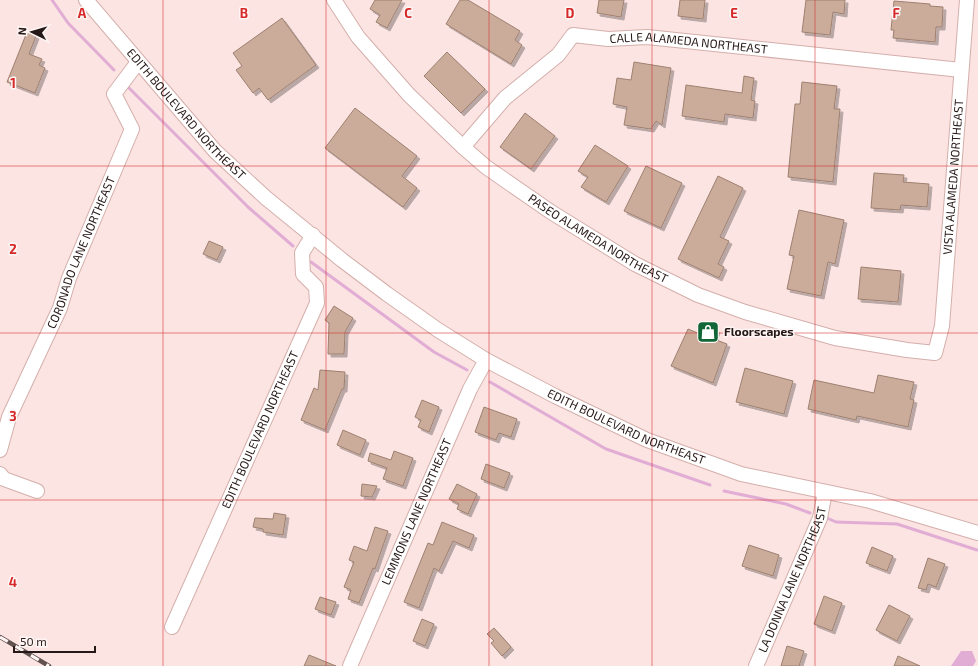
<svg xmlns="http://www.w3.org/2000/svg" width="978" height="666" font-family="'Exo 2',sans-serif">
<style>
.water{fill:#e1add5}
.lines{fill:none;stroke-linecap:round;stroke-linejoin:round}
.stream{stroke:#e1add5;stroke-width:3}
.building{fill:#cbac9b;stroke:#9d8070;filter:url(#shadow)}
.minor-casing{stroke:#d4afab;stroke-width:16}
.minor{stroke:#fff;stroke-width:14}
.rail-casing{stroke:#61514f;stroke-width:4.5}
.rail{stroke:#fef6f5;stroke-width:3;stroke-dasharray:9;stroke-linecap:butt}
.grid{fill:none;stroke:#d62828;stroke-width:1;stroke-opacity:0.55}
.labels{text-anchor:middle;stroke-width:3;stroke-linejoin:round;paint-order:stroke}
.street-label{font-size:12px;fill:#251816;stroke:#fef6f5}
.poi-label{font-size:12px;font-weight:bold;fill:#251816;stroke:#fef6f5;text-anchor:start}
.grid-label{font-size:13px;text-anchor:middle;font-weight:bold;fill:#d62828;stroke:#fef6f5;stroke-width:3;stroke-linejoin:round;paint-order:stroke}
</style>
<defs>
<filter id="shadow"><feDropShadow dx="3" dy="3" stdDeviation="0" flood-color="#0004"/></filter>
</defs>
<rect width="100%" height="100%" fill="#fce4e2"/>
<polygon class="water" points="961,651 972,651 976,661 973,666 951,666"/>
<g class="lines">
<g class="stream">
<polyline points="52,0 68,23 114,70"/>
<polyline points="127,86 248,207 293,246"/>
<polyline points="311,262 434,352 467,370"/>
<polyline points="490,382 606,449 710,485"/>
<polyline points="724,491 786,504 810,513"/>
<polyline points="827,518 836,522 897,524 977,550"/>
</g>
</g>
<g class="building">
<polygon points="375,0 402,0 387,28 376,22 380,15 370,9"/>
<polygon points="460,0 468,0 520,31 515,40 522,45 511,64 446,24"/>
<polygon points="599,0 624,0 621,17 597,13"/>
<polygon points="680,0 705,0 703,19 678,16"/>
<polygon points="806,0 845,0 844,14 833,12 830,35 802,32"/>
<polygon points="894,1 930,4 930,6 943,7 942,27 936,27 935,42 893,38 894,30 891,30"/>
<polygon points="282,18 316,65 268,100 259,88 253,93 236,70 242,66 233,53"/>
<polygon points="27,32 36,36 29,54 42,59 39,65 45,68 35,93 7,82"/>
<polygon points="447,52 485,89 461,113 424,76"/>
<polygon points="634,62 671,68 662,125 656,121 651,129 624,125 627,107 613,104 617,78 631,80"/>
<polygon points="744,76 754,78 751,100 755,101 753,118 725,114 724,122 682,116 686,85 742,93"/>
<polygon points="802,82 837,86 834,109 840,109 833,182 788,177 795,104 800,104"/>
<polygon points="355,108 417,156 402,176 417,188 403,207 325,148"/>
<polygon points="525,113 555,136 531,169 500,147"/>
<polygon points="595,145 628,166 606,202 581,187 588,177 578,171"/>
<polygon points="646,166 682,183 661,228 624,211"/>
<polygon points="874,173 904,175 903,182 929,184 927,207 901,205 900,210 871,208"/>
<polygon points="718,176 743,188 720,237 729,241 718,264 724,267 719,278 678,259"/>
<polygon points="799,210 844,220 835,264 828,262 821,296 787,289 794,256 789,255"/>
<polygon points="209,241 223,247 217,260 203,254"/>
<polygon points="861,267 901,271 898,302 858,299"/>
<polygon points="334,306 353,318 345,332 344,354 328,354 329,323 325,320"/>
<polygon points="705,324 717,330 714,339 727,344 713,383 671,366 688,329 700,334"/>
<polygon points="745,368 793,381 784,414 736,402"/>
<polygon points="320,370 345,372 344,389 342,389 325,430 301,420 314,388 318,390"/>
<polygon points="878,375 914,382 910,399 914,400 908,427 857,416 856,420 808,409 814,380 874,393"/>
<polygon points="422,400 439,407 429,432 418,427 421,420 415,417"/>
<polygon points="484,407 517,419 511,437 499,433 496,440 475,432"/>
<polygon points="343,430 366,440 360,455 337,445"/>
<polygon points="394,451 413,458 403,486 383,479 387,468 368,461 370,453 391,460"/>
<polygon points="486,464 510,473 504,488 481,479"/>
<polygon points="362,484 377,486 372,497 361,496"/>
<polygon points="457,484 477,494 468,514 457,509 459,504 449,499"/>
<polygon points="274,513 286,515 283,535 263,532 263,529 253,527 255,518 273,519"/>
<polygon points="442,522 474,535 469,548 453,541 439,571 434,568 419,608 404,602 428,543 433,545"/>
<polygon points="375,527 388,531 375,569 373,568 359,603 348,599 351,590 344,587 354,562 349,560 354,546 367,551"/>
<polygon points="749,545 779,555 773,576 742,566"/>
<polygon points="872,547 893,556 887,571 866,563"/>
<polygon points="928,558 945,564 936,587 928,584 926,590 918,588"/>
<polygon points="824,596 842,603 832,631 814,624"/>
<polygon points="320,597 336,602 331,615 315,609"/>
<polygon points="889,605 910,616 897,641 876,630"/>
<polygon points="422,619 434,624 425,646 413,641"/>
<polygon points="494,628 511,647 502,656 491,643 494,641 487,634"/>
<polygon points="787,646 804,651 799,666 781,666"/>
<polygon points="309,655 336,666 304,666"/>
<polygon points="898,656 920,666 894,666"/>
</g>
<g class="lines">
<g class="minor-casing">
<g id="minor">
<path id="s1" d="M86,0L215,151L266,198L342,260L387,294L438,330L486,360L555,396L647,440L741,474L870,501L978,533"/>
<path id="s2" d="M334,0L358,37L409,95L463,147L486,167L551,212L635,264L698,295L745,312L835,338L907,350L935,353L942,326L967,0"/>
<path id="s3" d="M463,147L505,98L558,55L573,35L608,39L647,37L961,70"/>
<path id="s4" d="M0,450L9,417L60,308L69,278L132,129L114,94L138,62"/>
<polyline points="0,474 4,479 37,491"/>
<path id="s5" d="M172,627L317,303L316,287L303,274L302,253L313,235"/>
<path id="s6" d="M350,666L470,389L486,360"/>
<path id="s7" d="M756,666L820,518L825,492"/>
</g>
</g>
<use href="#minor" class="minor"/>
<g class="rail-casing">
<polyline id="rail" points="0,637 49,666"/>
</g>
<use href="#rail" class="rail"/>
</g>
<path class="grid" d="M163,0V666M326,0V666M489,0V666M652,0V666M815,0V666M0,166H978M0,333H978M0,500H978"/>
<defs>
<g id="shop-square" transform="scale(1.15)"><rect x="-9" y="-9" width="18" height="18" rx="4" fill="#116637" stroke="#fef6f5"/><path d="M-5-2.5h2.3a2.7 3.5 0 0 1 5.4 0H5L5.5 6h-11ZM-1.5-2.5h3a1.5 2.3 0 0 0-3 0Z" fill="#fff"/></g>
</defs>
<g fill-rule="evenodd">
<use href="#shop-square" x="708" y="332"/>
</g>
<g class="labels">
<g class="street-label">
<text dy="4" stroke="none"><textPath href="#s3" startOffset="274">CALLE ALAMEDA NORTHEAST</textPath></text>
<text dy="4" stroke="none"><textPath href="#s1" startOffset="152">EDITH BOULEVARD NORTHEAST</textPath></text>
<text dy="4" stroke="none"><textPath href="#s2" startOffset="897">VISTA ALAMEDA NORTHEAST</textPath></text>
<text dy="4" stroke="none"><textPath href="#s2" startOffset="360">PASEO ALAMEDA NORTHEAST</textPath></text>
<text dy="4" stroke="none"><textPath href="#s4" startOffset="214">CORONADO LANE NORTHEAST</textPath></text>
<text dy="4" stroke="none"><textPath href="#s1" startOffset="697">EDITH BOULEVARD NORTHEAST</textPath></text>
<text dy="4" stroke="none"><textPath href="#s5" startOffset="216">EDITH BOULEVARD NORTHEAST</textPath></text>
<text dy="4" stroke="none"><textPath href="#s6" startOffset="168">LEMMONS LANE NORTHEAST</textPath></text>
<text dy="4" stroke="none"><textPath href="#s7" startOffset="94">LA DONNA LANE NORTHEAST</textPath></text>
</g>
<g class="poi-label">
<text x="724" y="336">Floorscapes</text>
</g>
</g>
<g class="grid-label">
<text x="82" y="18">A</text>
<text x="244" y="18">B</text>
<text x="408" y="18">C</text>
<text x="570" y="18">D</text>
<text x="734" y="18">E</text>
<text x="896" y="18">F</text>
<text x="13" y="88">1</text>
<text x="13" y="254">2</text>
<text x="13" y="421">3</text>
<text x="13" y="587">4</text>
</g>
<g transform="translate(32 32) rotate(275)" stroke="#fef6f5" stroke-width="3" paint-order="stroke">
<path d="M0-3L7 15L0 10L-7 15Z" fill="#251816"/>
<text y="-6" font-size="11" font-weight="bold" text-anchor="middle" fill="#251816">N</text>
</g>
<path d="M14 646v6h81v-6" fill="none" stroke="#251816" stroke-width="2"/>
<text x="20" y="646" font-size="12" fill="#251816" stroke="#fef6f5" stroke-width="3" paint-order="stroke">50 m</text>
</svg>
